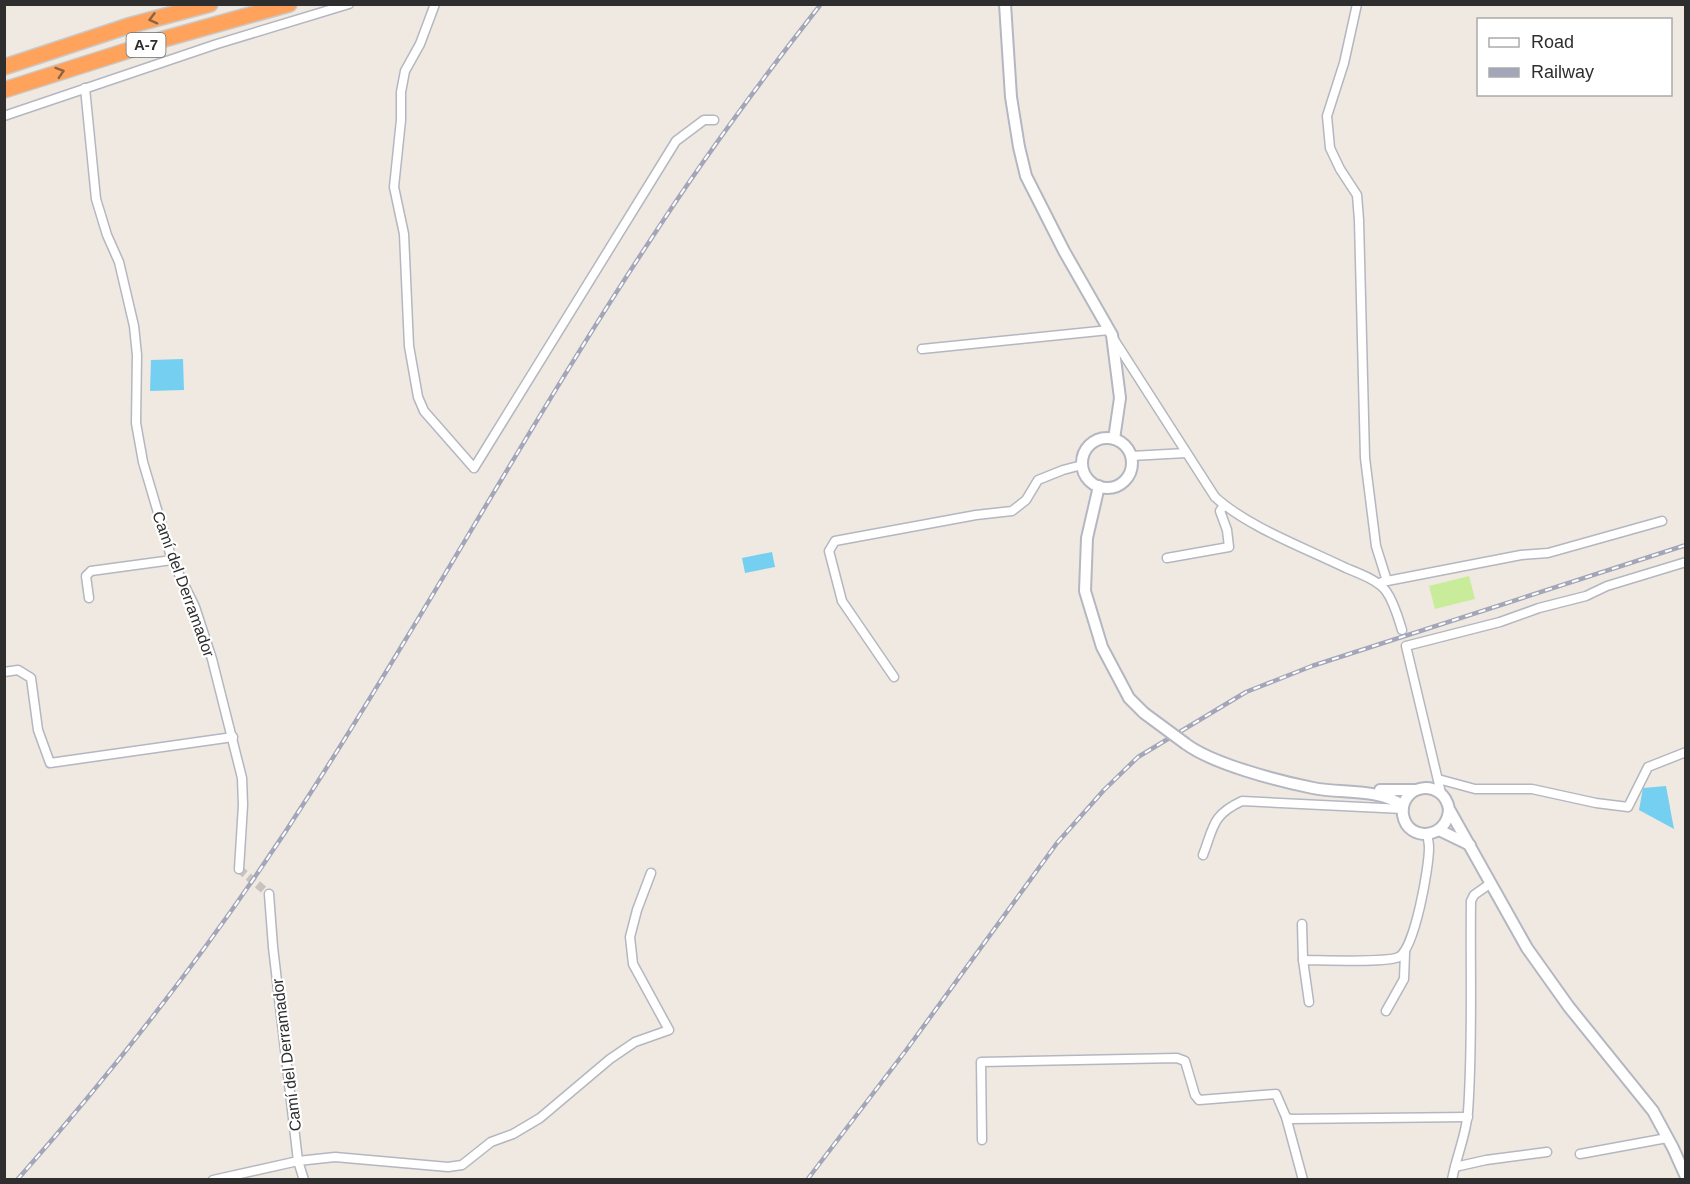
<svg xmlns="http://www.w3.org/2000/svg" width="1690" height="1184" font-family="Arial,sans-serif">
<style>
.pitch{fill:#c9ec9a}
.water{fill:#75cff0}
.lines{fill:none;stroke-linecap:round;stroke-linejoin:round}
.minor-tunnel{stroke:#c8c4bd;stroke-width:8;stroke-dasharray:8 4;stroke-linecap:butt}
.minor-casing{stroke:#b4b7c1;stroke-width:11}
.tertiary-casing{stroke:#b4b7c1;stroke-width:14}
.motorway-casing{stroke:#c9c9c9;stroke-width:18}
.minor{stroke:#fff;stroke-width:8}
.tertiary{stroke:#fff;stroke-width:10}
.motorway{stroke:#ffa35c;stroke-width:15}
.rail-casing{stroke:#a3a6b8;stroke-width:4.5}
.rail{stroke:#fff;stroke-width:2;stroke-dasharray:7;stroke-linecap:butt}
.tertiary-bridge-casing{stroke:#b4b7c1;stroke-width:14;stroke-linecap:butt}
.tertiary-bridge{stroke:#fff;stroke-width:10}
.oneway{stroke:#8c6343}
.labels{text-anchor:middle;stroke-width:4.5;stroke-linejoin:round;paint-order:stroke}
.shield{fill:#fff;stroke:#6d6d6d;stroke-width:1.5}
.shield-label{font-size:15px;font-weight:bold;fill:#2e2e2e}
.street-label{font-size:16px;fill:#2e2e2e;stroke:#fff}
</style>
<rect width="100%" height="100%" fill="#efe9e1"/>
<polygon class="pitch" points="1469,576 1475,599 1435,609 1429,586"/>
<g class="water">
<polygon points="183,359 184,390 150,391 151,360"/>
<polygon points="772,552 775,567 745,573 742,558"/>
<polygon points="1666,786 1674,829 1639,810 1643,788"/>
</g>
<g class="lines">
<polyline class="minor-tunnel" points="239,869 269,894"/>
<g class="minor-casing">
<g id="minor">
<polyline points="435,4 420,44 405,71 401,92 401,120 394,187 404,234 409,346 418,397 424,411 474,468 676,141 704,120 714,120"/>
<polyline points="1357,4 1344,63 1327,116 1330,148 1340,169 1357,195 1359,220 1365,458 1376,546 1387,581"/>
<polyline points="85,88 96,199 107,235 119,262 134,326 137,355 136,423 143,462 172,560 195,607 212,659 242,778 243,805 239,869"/>
<polyline points="4,116 217,44 349,4"/>
<path d="M1113,338L1215,497C1248,527 1305,548 1346,568C1358,573 1378,580 1386,591C1394,602 1398,617 1402,630"/>
<polyline points="922,349 1109,330"/>
<polyline points="1131,456 1186,453"/>
<polyline points="1167,558 1229,547 1227,530 1220,511 1224,505"/>
<polyline points="1382,582 1521,555 1548,553 1662,521"/>
<polyline points="89,598 86,576 91,571 172,560"/>
<polyline points="4,672 18,670 31,678 38,730 50,763 233,737"/>
<polyline points="894,677 842,601 829,551 835,541 976,515 1012,511 1026,500 1038,480 1063,470 1082,465"/>
<polyline points="1438,779 1475,789 1532,789 1596,803 1628,807 1648,767 1686,752"/>
<polyline points="1441,793 1406,646 1500,622 1539,608 1586,596 1607,586 1686,562"/>
<path d="M1203,855C1214,826 1212,815 1242,801L1403,809"/>
<polyline points="269,894 273,947 298,1161 304,1180"/>
<polyline points="1302,924 1303,960"/>
<path d="M1309,1002L1303,960C1321,960 1386,963 1399,957C1415,948 1429,867 1429,848C1429,843 1428,839 1427,834"/>
<polyline points="1386,1011 1404,979 1405,953"/>
<polyline points="1286,1117 1303,1180"/>
<polyline points="982,1140 981,1062 1177,1058 1185,1061 1195,1095 1199,1100 1276,1094 1286,1117 1290,1119 1468,1117"/>
<polyline points="1580,1154 1667,1138"/>
<polyline points="1455,1167 1486,1160 1547,1152"/>
<polyline points="213,1180 298,1161 335,1157 448,1167 462,1165 491,1142 513,1134 540,1118 610,1059 635,1042 669,1030 633,964 630,937 637,910 651,873"/>
<path d="M1452,1180C1456,1157 1466,1136 1468,1112C1473,1042 1470,971 1471,901L1474,895L1491,883"/>
</g>
</g>
<g class="tertiary-casing">
<g id="tertiary">
<polyline points="1005,4 1011,97 1019,147 1026,176 1064,251 1112,335 1120,398 1114,439"/>
<circle cx="1107" cy="463" r="25"/>
<polyline points="1099,486 1087,538 1085,591 1102,647 1129,698 1144,713"/>
<path d="M1186,744C1213,764 1278,781 1313,788C1342,794 1379,788 1403,806"/>
<polyline points="1380,790 1415,790"/>
<path d="M1449,809C1448,839 1408,843 1403,815C1399,784 1443,777 1449,809L1527,948L1569,1007L1653,1111L1673,1148L1686,1177"/>
<polyline points="1439,830 1470,845"/>
</g>
</g>
<g class="motorway-casing">
<g id="motorway">
<polyline points="4,67 128,26 210,4"/>
<polyline points="4,90 164,39 289,4"/>
</g>
</g>
<use href="#minor" class="minor"/>
<use href="#tertiary" class="tertiary"/>
<use href="#motorway" class="motorway"/>
<g class="rail-casing">
<g id="rail">
<path d="M17,1180C126,1057 227,925 315,786C431,605 534,416 653,236C705,156 762,79 821,4"/>
<polyline points="807,1180 907,1049 1057,843 1104,790 1138,757 1246,692 1312,666 1686,545"/>
</g>
</g>
<use href="#rail" class="rail"/>
<g class="tertiary-bridge-casing">
<polyline id="tertiary-bridge" points="1144,713 1186,744"/>
</g>
<use href="#tertiary-bridge" class="tertiary-bridge"/>
</g>
<defs><path id="oneway-chevron" d="M-2-3.5L2.5 0L-2 3.5" fill="none" stroke-width="1.6" stroke-linecap="round" stroke-linejoin="round" transform="scale(1.5)"/></defs>
<g class="oneway">
<use href="#oneway-chevron" transform="translate(153 19) rotate(165)"/>
<use href="#oneway-chevron" transform="translate(60 72) rotate(-18)"/>
</g>
<g class="labels">
<rect class="shield" x="126.5" y="33" width="39" height="24" rx="4.5"/>
<g class="shield-label">
<text x="146" y="50">A-7</text>
</g>
<g class="street-label">
<text transform="translate(184 584) rotate(70)" y="6">Camí del Derramador</text>
<text transform="translate(286 1055) rotate(-97)" y="6">Camí del Derramador</text>
</g>
</g>
<rect width="1690" height="1184" fill="none" stroke="#2e2e2e" stroke-width="12"/>
<rect x="1477" y="18" width="195" height="78" fill="#ffffff" stroke="#ababab" stroke-width="1.5"/>
<rect x="1489" y="38" width="30" height="9" fill="#ffffff" stroke="#ababab" stroke-width="1.5"/>
<text x="1531" y="48" font-size="18" fill="#2e2e2e">Road</text>
<rect x="1489" y="68" width="30" height="9" fill="#a3a6b8" stroke="#ababab" stroke-width="1.5"/>
<text x="1531" y="78" font-size="18" fill="#2e2e2e">Railway</text>
</svg>
